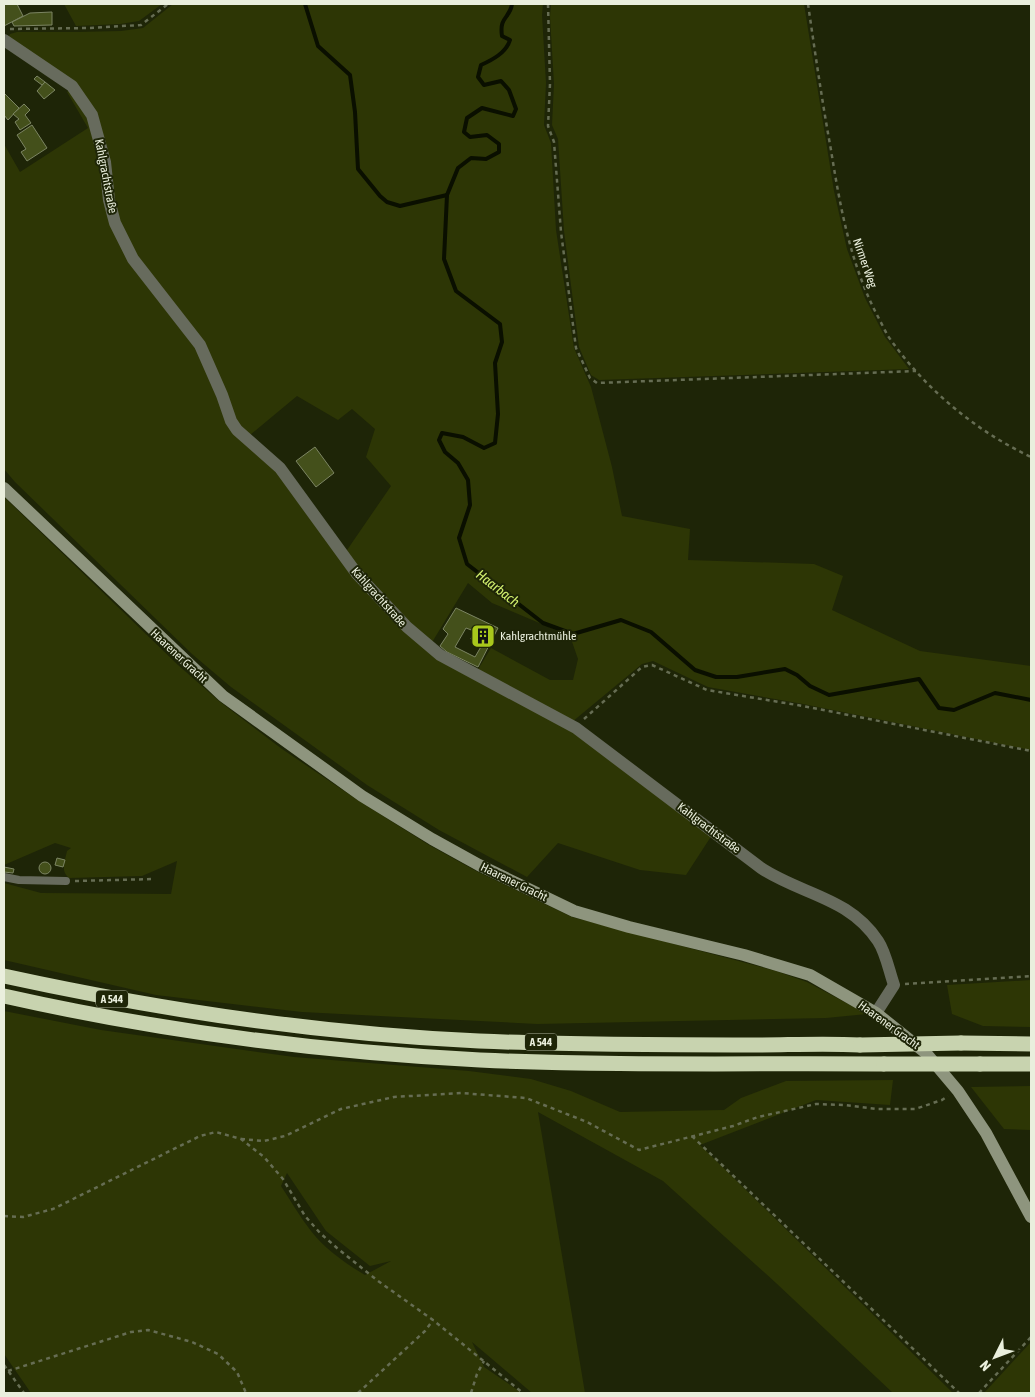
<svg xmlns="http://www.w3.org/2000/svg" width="1035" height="1397" font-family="'Asap Condensed',sans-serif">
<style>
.green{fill:#2d3605;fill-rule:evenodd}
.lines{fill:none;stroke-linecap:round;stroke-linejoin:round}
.stream{stroke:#0a0f00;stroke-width:4}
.building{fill:#44501b;stroke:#7c8563;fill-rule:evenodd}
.path{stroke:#666d53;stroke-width:2.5;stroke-dasharray:4 4;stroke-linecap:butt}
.lane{stroke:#676b5d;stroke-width:8}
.street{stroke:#676b5d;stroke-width:12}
.secondary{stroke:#8e957e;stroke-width:12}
.highway{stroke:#c8d3af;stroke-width:15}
.highway-bridge{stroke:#c8d3af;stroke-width:15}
.labels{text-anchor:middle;stroke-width:4;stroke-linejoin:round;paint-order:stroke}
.shield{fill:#1e2507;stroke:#adb29d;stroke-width:1}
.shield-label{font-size:11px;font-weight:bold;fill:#eaefdd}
.street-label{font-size:12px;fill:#eaefdd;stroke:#1e2507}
.poi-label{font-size:12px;fill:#eaefdd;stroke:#1e2507;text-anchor:start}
.water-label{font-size:14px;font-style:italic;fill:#d3f16f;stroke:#1e2507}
</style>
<rect width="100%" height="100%" fill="#1e2507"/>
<g class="green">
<polygon points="64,4 162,4 139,21 120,24 76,26"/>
<polygon points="173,4 543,4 542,15 546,83 544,125 551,143 556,230 574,348 591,387 612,467 622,516 690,529 688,560 814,564 843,576 832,610 920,651 1031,666 1031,750 803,704 708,687 653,661 642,664 572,722 477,671 491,648 550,680 573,680 578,659 570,636 492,603 468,583 431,644 345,553 391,486 366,457 375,429 352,409 338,420 297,396 250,435 239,427 225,394 136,257 118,223 95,113 8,38 10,34 17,32 78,32 121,31 143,28"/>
<polygon points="551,4 804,4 834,191 847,249 865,298 885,337 909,369 599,380 591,375 579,347 564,231 558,139 552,125 554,84 550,17"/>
<polygon points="70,89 89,117 112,226 196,347 218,396 405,630 572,731 712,835 686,875 640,870 558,843 527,877 439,830 367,785 231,687 192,654 15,482 4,469 4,144 20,172 88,128 67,92"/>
<path d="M4,497L178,665L219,701L282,749L359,801L429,845L476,871L572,917L776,971L807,982L867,1014L826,1018L537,1024L302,1012L156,995L4,960V883L41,893L171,894L177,861L142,876L69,878C60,871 65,861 67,851L71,848L55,843L4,865Z"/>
<polygon points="1031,980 1031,1027 983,1026 952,1014 947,985"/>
<path d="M4,1011L101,1030L294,1057L469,1071L531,1079L571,1091L620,1112L724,1110L741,1098L786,1081L893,1080L890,1105L816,1100L700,1145L953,1393H893L776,1283L663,1181L538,1112L585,1393H532L472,1342L484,1367L522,1393H31L4,1354ZM287,1173L326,1231L370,1266L391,1261L365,1275C346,1264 324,1248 311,1231C300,1217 291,1201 281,1186Z"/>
<polygon points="1031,1086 1031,1130 1004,1129 971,1087"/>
<polygon points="1031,1342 1031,1393 984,1393"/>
</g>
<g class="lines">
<g class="stream">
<polyline points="305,4 318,46 350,75 355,112 358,169 380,196 387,202 400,206 447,195"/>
<path d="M512,4C510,19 499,16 502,36L510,40C506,53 492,60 481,65L478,77L484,85L501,81L509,90L516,109L513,116L482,108L467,118L464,132L470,137L487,135L499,144V152L486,159L471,158L458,168L447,195L444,259L456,291L500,324L502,342L495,363L498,414L495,443L484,448L463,437L442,433L439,440L445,452L458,463L468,480L470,505L459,538L467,564L543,623L573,634L621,620L651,632L695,670L716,677H737L785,669L797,675L810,686L829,695L919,679L939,708L954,710L995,693L1031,700"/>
</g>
</g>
<g class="building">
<polygon points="4,4 17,4 23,16 4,26"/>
<polygon points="52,12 52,25 14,26 12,22 30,13"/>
<polygon points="37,76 45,82 42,85 34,79"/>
<polygon points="45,82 55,90 44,99 37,91"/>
<polygon points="4,93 19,108 8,120 4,115"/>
<polygon points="24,104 30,110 25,115 31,123 20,130 15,122 19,119 13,114"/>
<polygon points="32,125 47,148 27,161 21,152 26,149 17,135"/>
<polygon points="315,447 334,473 316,487 296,461"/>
<path d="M456,608L498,628L478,667L447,652L440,646L448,634L443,629ZM466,628L474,631L471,639L482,645L475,657L455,647Z"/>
<polygon points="57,858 65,860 63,867 55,865"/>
<circle cx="45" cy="868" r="6"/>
<polygon points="4,867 14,869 13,873 4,872"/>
</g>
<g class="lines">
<g class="path">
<polyline points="548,4 550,84 548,126 554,142 561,232 576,348 590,378 597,383 916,371"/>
<path d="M808,4C815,52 822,101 831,150C840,206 850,262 876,313C880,320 884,329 888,336C924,388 974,430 1031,457"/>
<polyline points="10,29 88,28 141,25 168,4"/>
<polyline points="584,719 642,667 652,665 707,690 803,706 1031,751"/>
<polyline points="75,881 154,879"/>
<polyline points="905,984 1031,976"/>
<polyline points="692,1136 959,1393"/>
<polyline points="241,1139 264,1141 285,1136 341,1109 394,1097 461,1093 526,1098 587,1122 639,1150 733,1126 758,1117 816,1104 844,1105 876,1109 915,1109 942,1100 948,1096"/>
<polyline points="4,1216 23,1217 53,1209 200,1136 216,1132 241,1139 264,1157 283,1179 305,1216 320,1233 337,1248 378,1281 433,1320 523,1393"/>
<polyline points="4,1365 24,1393"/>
<polyline points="8,1371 131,1332 148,1330 174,1337 192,1342 218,1354 237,1372 246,1393"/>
<polyline points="358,1393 425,1331 433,1320"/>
<polyline points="471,1393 477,1374 484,1361"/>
<polyline points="979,1393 1031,1337"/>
</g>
<polyline class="lane" points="4,877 19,880 66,881"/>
<path class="street" d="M4,40L72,86L92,115L105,162L109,200L115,223L133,259L200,345L222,395L231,421L237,430L280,468L357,574L407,627L440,655L576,728L761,868C802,895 849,897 878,941C886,953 889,971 894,985L876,1013"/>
<polyline class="secondary" points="4,488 223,696 362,796 432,839 479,865 574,911 629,927 744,955 810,975 876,1013 926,1053 958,1091 986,1133 1031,1217"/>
<g class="highway">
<path d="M4,976C160,1010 319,1034 479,1041C570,1045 661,1045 752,1045C788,1045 824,1043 860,1045"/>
<path d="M4,996C160,1031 320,1052 480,1060C614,1066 750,1063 884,1064"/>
<polyline points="961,1043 1031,1044"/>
<polyline points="980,1064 1031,1064"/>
</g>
<g class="highway-bridge">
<polyline points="860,1045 961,1043"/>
<polyline points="884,1064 980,1064"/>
</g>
</g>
<defs>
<g id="building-square" transform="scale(1.25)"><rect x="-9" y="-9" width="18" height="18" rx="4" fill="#a8c71c" stroke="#1e2507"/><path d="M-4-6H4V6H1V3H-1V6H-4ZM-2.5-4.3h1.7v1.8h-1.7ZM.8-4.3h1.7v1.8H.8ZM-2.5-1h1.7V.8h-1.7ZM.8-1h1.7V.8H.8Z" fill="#111"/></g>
</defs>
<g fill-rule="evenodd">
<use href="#building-square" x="483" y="636"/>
</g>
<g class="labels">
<g class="shield">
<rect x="96" y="990.5" width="32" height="17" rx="4"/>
<rect x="525" y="1033.5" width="32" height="17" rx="4"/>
</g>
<g class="shield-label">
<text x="112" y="1003">A 544</text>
<text x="541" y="1046">A 544</text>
</g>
<g class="street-label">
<text transform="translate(106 176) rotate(79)" y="4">Kahlgrachtstraße</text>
<text transform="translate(865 263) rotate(71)" y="4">Nirmer Weg</text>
<text transform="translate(379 597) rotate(48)" y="4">Kahlgrachtstraße</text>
<text transform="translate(179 656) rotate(43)" y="4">Haarener Gracht</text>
<text transform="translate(709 828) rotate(37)" y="4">Kahlgrachtstraße</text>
<text transform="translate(514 882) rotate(26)" y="4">Haarener Gracht</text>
<text transform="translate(889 1025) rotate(36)" y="4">Haarener Gracht</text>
</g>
<g class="poi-label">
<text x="500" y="640">Kahlgrachtmühle</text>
</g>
<g class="water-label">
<text transform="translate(498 588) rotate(38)" y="5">Haarbach</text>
</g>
</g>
<rect width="1035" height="1397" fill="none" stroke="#eaefdd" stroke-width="10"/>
<g transform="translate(995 1357) rotate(228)" stroke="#1e2507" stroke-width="4" paint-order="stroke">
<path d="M0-4L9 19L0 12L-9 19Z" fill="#eaefdd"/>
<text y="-8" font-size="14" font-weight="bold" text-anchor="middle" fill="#eaefdd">N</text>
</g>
</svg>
